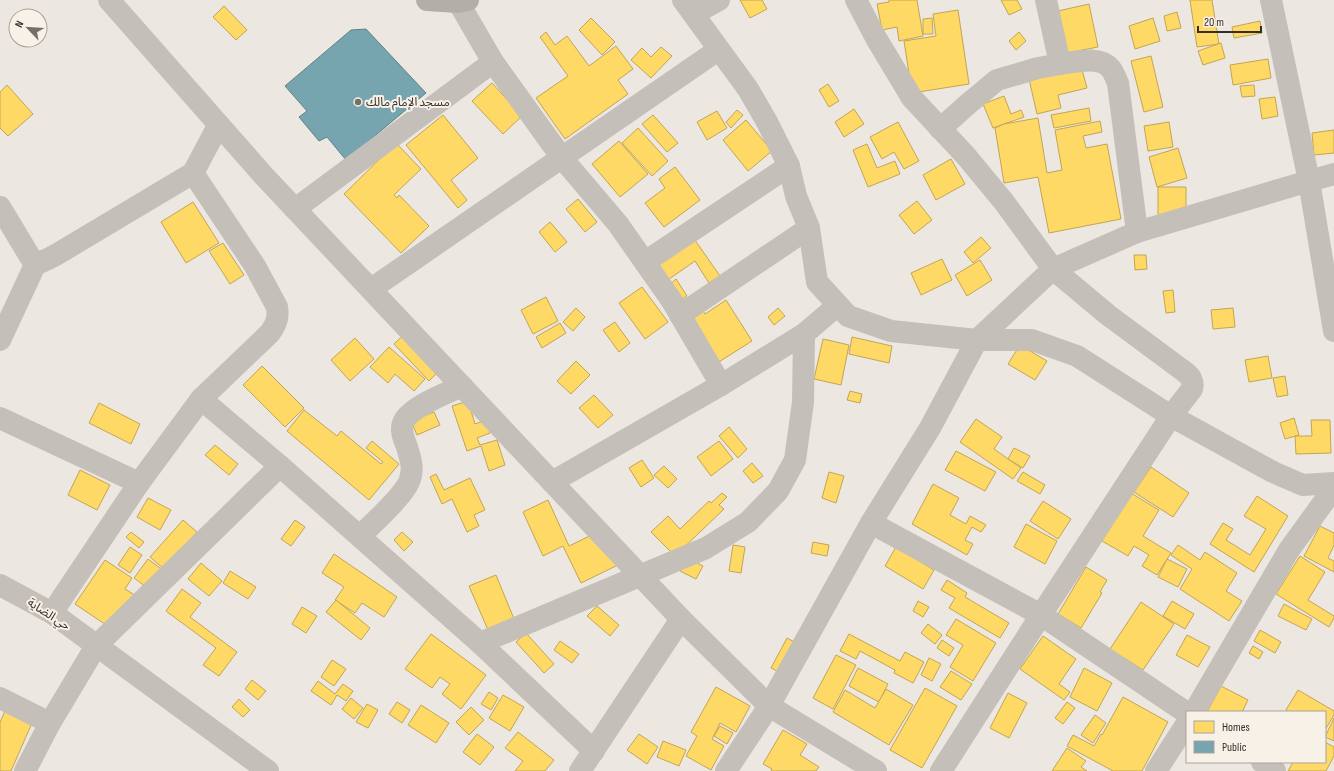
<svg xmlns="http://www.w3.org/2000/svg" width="1334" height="771" font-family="'Sofia Sans Condensed','Noto Sans Arabic',sans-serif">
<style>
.homes{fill:#ffd966;stroke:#c2a554}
.public{fill:#76a5af;stroke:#628187}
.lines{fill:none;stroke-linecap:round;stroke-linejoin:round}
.minor{stroke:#c5bfba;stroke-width:22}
.major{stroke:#b3aea9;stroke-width:22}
.poi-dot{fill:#756e69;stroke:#f8f1e8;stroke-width:1.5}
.labels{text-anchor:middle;stroke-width:4;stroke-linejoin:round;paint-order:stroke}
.poi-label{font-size:12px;fill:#352d29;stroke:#f8f1e8;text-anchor:start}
.street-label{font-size:12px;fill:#352d29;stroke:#f8f1e8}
</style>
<rect width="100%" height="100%" fill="#ece7e1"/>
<g class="homes">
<polygon points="740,0 762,0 767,9 750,18"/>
<polygon points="889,0 917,0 923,36 899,41 897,27 882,30 877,4 889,2"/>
<polygon points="1001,0 1017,0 1022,9 1009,15"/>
<polygon points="1190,0 1212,0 1219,44 1197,47"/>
<polygon points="1089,4 1098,47 1067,53 1058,11"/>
<polygon points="224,6 247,30 236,40 213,17"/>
<polygon points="958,10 969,84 912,93 904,41 936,36 933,14"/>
<polygon points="1177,12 1181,28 1167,31 1164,16"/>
<polygon points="591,18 615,42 602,55 579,30"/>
<polygon points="932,18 933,34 923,34 923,19"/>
<polygon points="1153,18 1160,41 1135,49 1129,26"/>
<polygon points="1260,21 1262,33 1234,38 1232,27"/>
<polygon points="546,32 555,45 567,36 589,66 616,46 633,69 618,80 628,94 565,139 536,98 568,76 540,37"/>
<polygon points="1019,32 1026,41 1016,50 1009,41"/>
<polygon points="1221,43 1225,58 1203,65 1198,51"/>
<polygon points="661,47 672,56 651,78 631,60 642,48 651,57"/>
<polygon points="1151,56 1163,107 1144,112 1131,61"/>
<polygon points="1268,59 1271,78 1233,85 1230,65"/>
<polygon points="1081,66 1087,88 1058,95 1061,108 1037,114 1029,79"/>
<polygon points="492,83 522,116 503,134 472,101"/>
<polygon points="828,84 839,101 829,107 819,90"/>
<polygon points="7,85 33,114 8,136 0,128 0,92"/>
<polygon points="1254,85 1255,96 1242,97 1240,86"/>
<polygon points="1004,96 1011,114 1021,110 1024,117 993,128 983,104"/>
<polygon points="1275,97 1278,116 1262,119 1259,99"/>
<polygon points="1089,108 1091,121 1054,128 1051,115"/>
<polygon points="854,109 864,124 844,137 835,122"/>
<polygon points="737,110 743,115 731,128 726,122"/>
<polygon points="717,111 727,128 707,140 697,122"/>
<polygon points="443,115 478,158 451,180 467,200 458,208 406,145"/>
<polygon points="653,115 678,143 667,152 642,124"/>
<polygon points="1038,118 1047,173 1062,170 1055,130 1100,121 1102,132 1083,136 1086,148 1107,144 1121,219 1049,233 1038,177 1004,183 995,128 1004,124"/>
<polygon points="746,120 772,151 748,171 723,140"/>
<polygon points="898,122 919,161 904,169 894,152 882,159 870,137"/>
<polygon points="1169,122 1173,147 1148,151 1144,126"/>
<polygon points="638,128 668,161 652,176 622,143"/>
<polygon points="1334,130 1334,153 1314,155 1312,133"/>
<polygon points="619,141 648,174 620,197 592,164"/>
<polygon points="396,143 421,169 394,195 397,198 399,195 429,226 401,253 344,194"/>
<polygon points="867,144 877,168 895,161 900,174 868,187 853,150"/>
<polygon points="1178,148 1187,178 1157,187 1149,157"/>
<polygon points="951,159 965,184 936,200 923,175"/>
<polygon points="675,167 700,200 664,227 645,203 665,188 659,179"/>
<polygon points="1158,187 1186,187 1186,214 1158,215"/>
<polygon points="578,199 597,222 585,232 566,209"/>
<polygon points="917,201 932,220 914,234 899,215"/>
<polygon points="193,202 219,243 186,263 161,222"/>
<polygon points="550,222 567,242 555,252 539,232"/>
<polygon points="690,233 720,276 709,283 695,261 662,284 647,263"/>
<polygon points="981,237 991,248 973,263 964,252"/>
<polygon points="223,243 244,275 230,284 209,251"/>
<polygon points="1134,255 1146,255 1147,269 1135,270"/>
<polygon points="942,259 952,280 921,295 911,273"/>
<polygon points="980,260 992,280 967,296 955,275"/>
<polygon points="676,279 687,296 678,302 668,286"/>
<polygon points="642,287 668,322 645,339 619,303"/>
<polygon points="1173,290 1175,312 1166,313 1163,291"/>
<polygon points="546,297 558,321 533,334 521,310"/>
<polygon points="726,300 752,341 714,365 683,314 699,304 705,314"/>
<polygon points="576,308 585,317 573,331 563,322"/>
<polygon points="778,308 785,316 774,325 768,317"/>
<polygon points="1233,308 1235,327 1213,329 1211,310"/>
<polygon points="615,322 630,343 619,352 603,330"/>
<polygon points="560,323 566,333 542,348 536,337"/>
<polygon points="415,324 450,360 429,381 394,344"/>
<polygon points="852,337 892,346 889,363 849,354"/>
<polygon points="355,338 374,359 350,381 331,360"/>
<polygon points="823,339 849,345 841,385 814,379"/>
<polygon points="1020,345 1047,361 1035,380 1008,364"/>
<polygon points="389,347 425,379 414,391 395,374 388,383 370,367"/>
<polygon points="1268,356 1272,378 1249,382 1245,360"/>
<polygon points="576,361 590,375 571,394 557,381"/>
<polygon points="262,366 304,408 285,427 243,385"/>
<polygon points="1285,376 1288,395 1277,397 1273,378"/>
<polygon points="850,391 862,394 860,403 847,400"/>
<polygon points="594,395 613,415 598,428 579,408"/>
<polygon points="468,401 475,424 486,420 490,433 477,438 480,445 497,440 505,465 489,471 481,446 467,451 452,406"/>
<polygon points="99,403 140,424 131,444 89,423"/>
<polygon points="304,410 337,436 341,431 381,464 383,462 366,448 372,441 399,464 369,500 287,431"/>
<polygon points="434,412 440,425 417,435 411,421"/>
<polygon points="1294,418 1299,435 1285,439 1280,423"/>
<polygon points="976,419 1002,437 994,449 1021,468 1013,479 960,442"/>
<polygon points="1311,420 1330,420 1331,453 1296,454 1295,436 1312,436"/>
<polygon points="729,427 747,449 738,458 719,436"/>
<polygon points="719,441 733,459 711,476 697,457"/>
<polygon points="215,445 238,464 229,475 205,455"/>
<polygon points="1014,448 1030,456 1023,468 1008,459"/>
<polygon points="956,451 996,472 985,491 945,470"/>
<polygon points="642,460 654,478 641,487 629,468"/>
<polygon points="752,463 763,476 753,483 743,471"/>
<polygon points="664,466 677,479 668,488 654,475"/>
<polygon points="1151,467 1189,493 1173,517 1134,492"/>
<polygon points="80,470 110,485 97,510 68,495"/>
<polygon points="829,472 844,476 836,503 822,498"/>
<polygon points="1023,472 1045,485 1040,494 1017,481"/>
<polygon points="436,474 444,490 470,478 485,510 474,515 479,526 467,532 452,499 442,504 430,477"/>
<polygon points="933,484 959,498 950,515 966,524 970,516 986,525 981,532 972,527 965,540 973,544 967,555 912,524"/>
<polygon points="722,493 727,497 719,505 724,509 675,556 651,532 668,516 680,529 709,501 711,503"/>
<polygon points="1131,493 1159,510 1143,536 1171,553 1157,575 1142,566 1149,555 1134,546 1128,556 1102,541"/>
<polygon points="1257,496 1288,516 1254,572 1210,544 1223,523 1233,529 1226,540 1250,555 1266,529 1244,516"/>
<polygon points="148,498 171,510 160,530 137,517"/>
<polygon points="548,500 569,546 606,528 622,563 581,583 563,546 543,556 523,512"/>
<polygon points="1043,501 1071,519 1058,539 1030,521"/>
<polygon points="183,520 197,532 164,569 150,557"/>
<polygon points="295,520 305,527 291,546 281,539"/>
<polygon points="1026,524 1057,541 1045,564 1014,547"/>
<polygon points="1320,526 1334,533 1334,545 1328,558 1334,561 1334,572 1304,556"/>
<polygon points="131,532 144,542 139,548 126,537"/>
<polygon points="402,532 413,542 404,551 394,540"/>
<polygon points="813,542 829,545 827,556 811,553"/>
<polygon points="733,545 745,547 741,573 729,571"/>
<polygon points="1178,545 1200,560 1205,552 1237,573 1226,591 1242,601 1229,621 1180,589 1192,569 1171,555"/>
<polygon points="130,547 142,555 130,573 118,565"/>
<polygon points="896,547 934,570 923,589 885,566"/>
<polygon points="334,554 397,597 384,617 362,603 355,613 335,600 344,587 322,573"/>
<polygon points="1300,556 1325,572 1308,600 1334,616 1334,618 1329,627 1276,594"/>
<polygon points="687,558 703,566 696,579 680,571"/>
<polygon points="148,559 164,571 150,590 134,578"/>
<polygon points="1167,559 1187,569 1178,587 1158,577"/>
<polygon points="105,560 132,578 125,589 141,599 118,633 75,604"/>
<polygon points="201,563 222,581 209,596 188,579"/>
<polygon points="1086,567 1107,580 1100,592 1102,593 1081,628 1058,614"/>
<polygon points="230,571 256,587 248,599 223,583"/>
<polygon points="496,575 514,619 488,630 469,586"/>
<polygon points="947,580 967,593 965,597 1009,623 1000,638 949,608 955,598 941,590"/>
<polygon points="182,589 201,603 190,617 237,652 219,676 203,665 216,648 166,611"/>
<polygon points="336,600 370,628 361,640 326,612"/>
<polygon points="918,601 929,607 923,617 913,611"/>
<polygon points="1172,601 1194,614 1185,629 1163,616"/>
<polygon points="1141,602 1174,624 1143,670 1110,649"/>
<polygon points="1284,604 1312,619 1306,630 1278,616"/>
<polygon points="597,606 619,625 610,636 587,616"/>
<polygon points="302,607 317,616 306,633 292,624"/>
<polygon points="956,619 996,643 973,681 950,667 963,645 946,635"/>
<polygon points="928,624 942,635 935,644 921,633"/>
<polygon points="1260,630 1281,642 1275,653 1254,641"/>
<polygon points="526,633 554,664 544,673 516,642"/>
<polygon points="431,634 486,675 461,709 442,694 450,684 440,677 432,688 405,669"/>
<polygon points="849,634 900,661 905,652 924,662 913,683 894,673 895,670 860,651 856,659 840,651"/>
<polygon points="1187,635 1210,647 1198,667 1176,655"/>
<polygon points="1043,636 1076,659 1059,684 1070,692 1064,700 1020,669"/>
<polygon points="787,638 800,645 785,675 771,668"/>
<polygon points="942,640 954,648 949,656 937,648"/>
<polygon points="560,641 579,654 572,663 554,650"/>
<polygon points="1253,646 1263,652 1259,659 1249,653"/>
<polygon points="836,655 856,665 833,709 813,698"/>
<polygon points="929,658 941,664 932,681 921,675"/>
<polygon points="332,660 346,669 334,686 321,677"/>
<polygon points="858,668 888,684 879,702 849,686"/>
<polygon points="1084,668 1112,683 1097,711 1070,697"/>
<polygon points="951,671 972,684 961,700 940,687"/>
<polygon points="252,680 266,691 258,700 245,689"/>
<polygon points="318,681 335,694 343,684 353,691 346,701 337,695 331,705 311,691"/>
<polygon points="1221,686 1248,700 1242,712 1207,712"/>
<polygon points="716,687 750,706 736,732 720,723 712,739 724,746 711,770 686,756 697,736 691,732"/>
<polygon points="925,688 957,706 922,768 890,750"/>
<polygon points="886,689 913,705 889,745 833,712 845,690 875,708"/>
<polygon points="1298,690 1334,711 1334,715 1325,730 1325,712 1288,712 1286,710"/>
<polygon points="489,692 498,698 491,710 481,704"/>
<polygon points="1008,693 1027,703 1009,738 990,728"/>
<polygon points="503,695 524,707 510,731 489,718"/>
<polygon points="1123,697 1168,722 1142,771 1113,771 1067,746 1073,735 1094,746 1101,734 1102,735"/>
<polygon points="351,698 363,708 354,719 342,709"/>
<polygon points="239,699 250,710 243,717 232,707"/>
<polygon points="397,702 410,710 402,723 389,714"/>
<polygon points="1067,702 1075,708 1063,724 1055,718"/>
<polygon points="367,704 378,710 368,728 356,722"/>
<polygon points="421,705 449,723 436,743 408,725"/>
<polygon points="471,707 484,720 469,735 456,722"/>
<polygon points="5,711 32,723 11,771 0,771 0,722"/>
<polygon points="1095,715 1106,723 1093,743 1081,735"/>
<polygon points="1334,718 1334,741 1325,737"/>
<polygon points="720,726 733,733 727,744 714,736"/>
<polygon points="783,730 807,744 800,755 819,767 816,771 771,771 772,769 763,764"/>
<polygon points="518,732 554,760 545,771 515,771 523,761 505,748"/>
<polygon points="477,734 494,747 480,765 463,752"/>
<polygon points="639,734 658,747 647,764 627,750"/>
<polygon points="663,741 686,750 679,766 657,757"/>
<polygon points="1325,742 1334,747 1334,756 1326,771 1288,771 1293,762 1325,762"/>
<polygon points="1067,748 1086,761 1081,767 1087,771 1052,771"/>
</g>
<polygon class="public" points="366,29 426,93 346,160 327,137 319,141 299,117 307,111 285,86 351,30"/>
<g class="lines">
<g class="minor">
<polyline points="109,0 264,176 681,619 769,706 876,771"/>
<polyline points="457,0 493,62 562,158 618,224 672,301 721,385"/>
<polyline points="683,0 748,89 767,122 789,166 796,196 809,228 817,282 848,316 891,331 977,340 930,428 871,523 769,706 726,771"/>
<polyline points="856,0 876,38 912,98 966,156 1004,202 1053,269 977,340 1032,340 1077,356 1171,416 1273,472 1303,485 1334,483"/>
<polyline points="1271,0 1309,181 1334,331"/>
<polyline points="694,14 719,0"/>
<path d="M1060,64C1076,62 1100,55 1111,69C1114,73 1116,79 1118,83L1137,232"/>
<polyline points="940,129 968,104 997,80 1038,68 1060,64 1046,0"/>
<path d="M193,173L255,266L277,307C279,318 276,324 270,333L201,399L280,466L480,643L594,751"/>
<polyline points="0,207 35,265 54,256 193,173 218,126"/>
<polyline points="295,209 493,62"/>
<polyline points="645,262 789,166"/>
<polyline points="371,289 718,50"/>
<polyline points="680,315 809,228"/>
<polyline points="0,340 35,265"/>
<polyline points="0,418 139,483"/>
<polyline points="552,482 721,385 804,334 838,305"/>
<polyline points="871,523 1041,615 1187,713"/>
<path d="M360,536C372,524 406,494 410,479C414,467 410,458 407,447C404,439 400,431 403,423C409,407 447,393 462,386"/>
<polyline points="0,585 52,613 268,771"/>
<polyline points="52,613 139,483 201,399"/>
<polyline points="480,643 706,548 748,522 778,491 795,460 803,402 804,334"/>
<polyline points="0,698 50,723"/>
<polyline points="1194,712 1289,550 1334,488"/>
<polyline points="1262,762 1275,771"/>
<polyline points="25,771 50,723 96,646 280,466"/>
<polyline points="580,771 681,619"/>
<path d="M941,771L1041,615L1171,416L1192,389C1194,381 1191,377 1185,372L1108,315L1053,269L1137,232L1309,181L1334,174"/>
<polyline points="1156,771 1187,723"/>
</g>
<polyline class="major" points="427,0 458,2 468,0"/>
</g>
<circle class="poi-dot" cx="358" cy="102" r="4"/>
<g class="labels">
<g class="poi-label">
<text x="366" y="106">مسجد الإمام مالك</text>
</g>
<g class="street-label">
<text transform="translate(49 614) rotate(33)" y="4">حي الضاية</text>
</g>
</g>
<rect x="1186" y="711" width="140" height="52" fill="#f8f1e8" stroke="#aaa39c"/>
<rect x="1194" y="721" width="20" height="12" fill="#ffd966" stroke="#aaa39c"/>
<text x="1222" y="731" font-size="12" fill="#352d29">Homes</text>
<rect x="1194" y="741" width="20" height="12" fill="#76a5af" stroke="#aaa39c"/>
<text x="1222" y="751" font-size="12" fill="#352d29">Public</text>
<g transform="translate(28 28) rotate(295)"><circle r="19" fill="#f8f1e8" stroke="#aaa39c"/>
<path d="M0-3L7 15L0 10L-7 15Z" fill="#756e69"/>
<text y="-6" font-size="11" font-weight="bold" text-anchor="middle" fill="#352d29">N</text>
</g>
<path d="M1198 26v6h63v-6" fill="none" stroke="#352d29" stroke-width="2"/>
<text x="1204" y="26" font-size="12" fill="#352d29" stroke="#f8f1e8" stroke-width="3" paint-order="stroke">20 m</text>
</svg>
